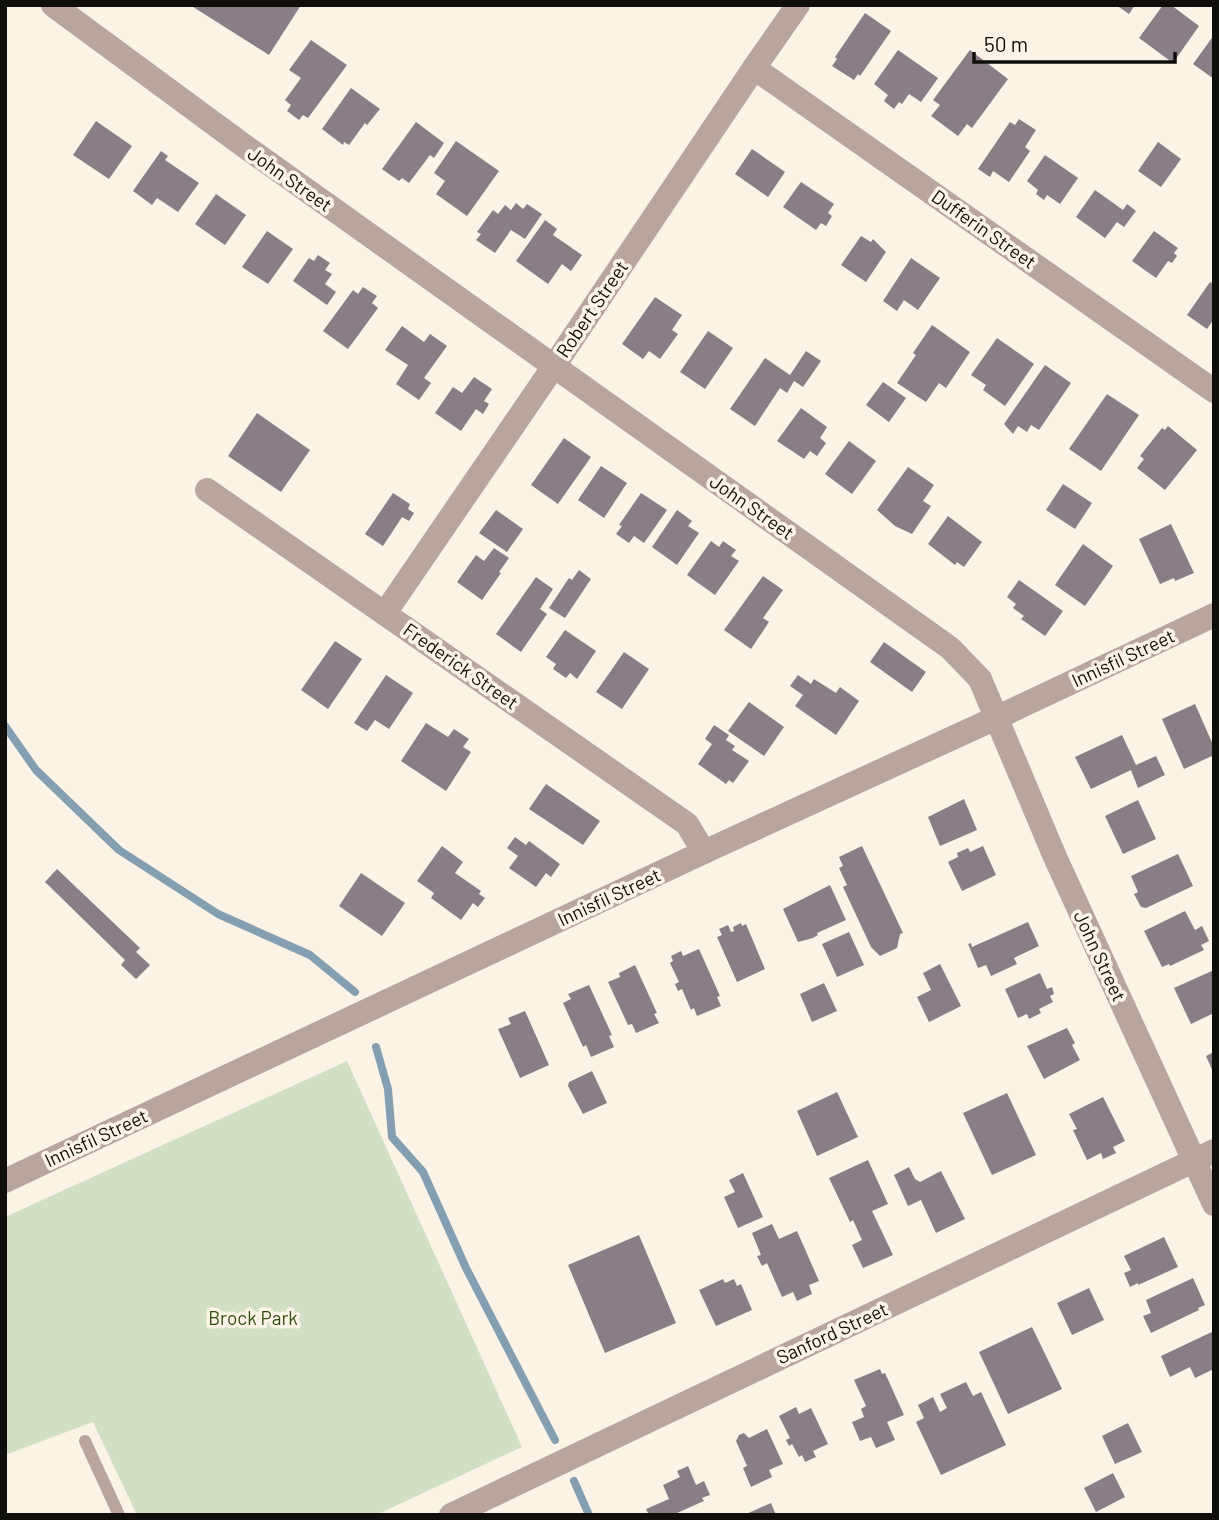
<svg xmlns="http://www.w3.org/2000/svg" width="1219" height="1520" font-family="Barlow,sans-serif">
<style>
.green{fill:#d1dfc5}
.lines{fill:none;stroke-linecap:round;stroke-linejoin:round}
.stream{stroke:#849eb2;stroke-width:8}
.building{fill:#8a7e86}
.lane{stroke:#b9a49e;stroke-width:12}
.street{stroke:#b9a49e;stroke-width:24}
.labels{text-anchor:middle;stroke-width:7;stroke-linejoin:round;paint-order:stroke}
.street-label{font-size:19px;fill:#100e0a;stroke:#faf3e6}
.park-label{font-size:19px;fill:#314b12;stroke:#faf3e6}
</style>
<rect width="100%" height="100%" fill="#faf3e6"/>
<polygon class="green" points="347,1061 522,1447 376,1515 137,1515 93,1422 5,1455 5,1217"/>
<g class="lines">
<g class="stream">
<polyline points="5,726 36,770 119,850 218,914 310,955 355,992"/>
<polyline points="376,1047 388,1089 392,1137 423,1172 466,1268 555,1440"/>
<polyline points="574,1481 589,1515"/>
</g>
</g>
<g class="building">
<polygon points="190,5 301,5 269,55"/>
<polygon points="1116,5 1135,5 1129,14"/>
<polygon points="1163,5 1171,5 1199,26 1173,63 1139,38"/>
<polygon points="865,13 891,31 860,76 858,74 854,80 832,66 837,59 835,57"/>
<polygon points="1214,35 1214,79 1193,64"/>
<polygon points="311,40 347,65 308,118 303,115 299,120 287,111 291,105 285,100 301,78 289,70"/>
<polygon points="898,50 938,78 921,102 909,94 902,104 899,102 894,109 884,101 888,95 874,84"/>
<polygon points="970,50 1008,79 972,128 967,124 958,136 931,116 940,105 933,100"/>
<polygon points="351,88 380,109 367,125 365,123 349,145 344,142 343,145 322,129"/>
<polygon points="1019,119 1036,130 1025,147 1030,151 1009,182 993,171 990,177 978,169 1010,122 1015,125"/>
<polygon points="96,121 132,146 109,179 73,155"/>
<polygon points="416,122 444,143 434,158 430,155 409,183 402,178 399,181 382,169"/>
<polygon points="456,141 499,171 467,216 436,194 445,181 434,173"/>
<polygon points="1158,142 1181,159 1161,187 1138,171"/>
<polygon points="752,149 785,172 768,197 735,174"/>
<polygon points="161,151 168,156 165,160 199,183 178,212 157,198 152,205 133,191"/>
<polygon points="1045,155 1078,178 1060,204 1047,195 1044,200 1036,194 1038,190 1027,181"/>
<polygon points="801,182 834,204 828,213 832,216 826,226 821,223 816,230 783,207"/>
<polygon points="1095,190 1123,210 1127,204 1136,211 1124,227 1117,222 1105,238 1076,217"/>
<polygon points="216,194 246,215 225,245 195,224"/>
<polygon points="516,203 523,209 527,204 542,214 525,239 511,230 495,253 476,240 481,234 477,232 493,210 498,214 505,205 511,210"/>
<polygon points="545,220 557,229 553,235 582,255 571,271 562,264 548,284 516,261"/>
<polygon points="267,231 293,249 268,284 242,267"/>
<polygon points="1154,231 1178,248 1174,253 1177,256 1172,263 1168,261 1156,278 1132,261"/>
<polygon points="861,236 871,242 873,239 886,252 866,282 841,265"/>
<polygon points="318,255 330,263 325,270 332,274 325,284 336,292 327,305 293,281 309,258 314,261"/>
<polygon points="911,258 940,278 918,310 904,300 897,311 883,301"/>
<polygon points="1210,282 1214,284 1214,319 1207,329 1187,315"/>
<polygon points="363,287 377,296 372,303 378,308 348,349 323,331 353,290 358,294"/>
<polygon points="655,297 682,315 672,330 678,334 660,359 649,351 643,359 622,344"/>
<polygon points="932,325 970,352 946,388 939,383 926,402 897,383 916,355 913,353"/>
<polygon points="402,326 424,342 430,334 447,346 424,378 431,383 419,400 396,384 408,365 385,350"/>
<polygon points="708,331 733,348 705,389 680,372"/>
<polygon points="997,338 1034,364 1005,406 983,390 986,385 971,375"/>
<polygon points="806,351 821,361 803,387 794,381 787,393 780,388 755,426 730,409 765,358 790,375"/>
<polygon points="1045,365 1071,383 1039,430 1031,425 1027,432 1018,426 1013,434 1004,424"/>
<polygon points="474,377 492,389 484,401 489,404 483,414 476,409 461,431 435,413 453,387 462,393"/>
<polygon points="883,382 906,398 889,422 866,405"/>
<polygon points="1107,394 1139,415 1101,471 1069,449"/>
<polygon points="801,408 827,427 820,438 826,443 817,456 810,451 804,459 777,441"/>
<polygon points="257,413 310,450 281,492 228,456"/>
<polygon points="1168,426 1197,450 1165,490 1137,468 1144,459 1140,456 1162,428 1165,430"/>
<polygon points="564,438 591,457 558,504 531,485"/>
<polygon points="849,441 876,461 852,494 825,474"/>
<polygon points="601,466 627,483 604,518 578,500"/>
<polygon points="908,467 934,485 923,501 931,506 912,534 895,526 877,510"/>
<polygon points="1063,484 1092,503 1075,529 1046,510"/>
<polygon points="393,493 410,504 408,509 414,513 409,521 402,517 383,546 365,534"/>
<polygon points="641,493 667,510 644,543 634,536 629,543 616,534 622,526 619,525"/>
<polygon points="496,510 523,529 507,552 479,533"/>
<polygon points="677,510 692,521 688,526 699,533 677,565 652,547"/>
<polygon points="948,516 982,542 964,567 957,562 955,565 928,544"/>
<polygon points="1171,524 1194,573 1175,581 1174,578 1160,584 1139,539"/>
<polygon points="711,541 719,547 723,541 736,550 731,556 739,561 715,595 687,575"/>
<polygon points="1083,544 1113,566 1085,606 1055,585"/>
<polygon points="494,548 509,558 499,572 501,573 482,600 457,582 476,555 484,561"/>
<polygon points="579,570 591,579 565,618 549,608 569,578 572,580"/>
<polygon points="763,576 783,590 763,618 769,622 751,649 724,630"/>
<polygon points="536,577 553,589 540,609 547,614 521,652 496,634"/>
<polygon points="1019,580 1063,611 1045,636 1021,619 1024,616 1013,608 1016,604 1007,597"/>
<polygon points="565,630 596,651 577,679 570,673 566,678 553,669 556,664 546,657"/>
<polygon points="335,641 362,659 328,709 301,690"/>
<polygon points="884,642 926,672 912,692 870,662"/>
<polygon points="624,652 649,669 622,709 596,692"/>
<polygon points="386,675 413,693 389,729 375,720 367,731 354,723"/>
<polygon points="798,675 811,684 814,679 836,693 840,687 859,701 836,735 795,706 803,695 790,686"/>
<polygon points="749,702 784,727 764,756 728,731"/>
<polygon points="1195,704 1214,747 1214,755 1184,769 1162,719"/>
<polygon points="426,723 448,737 454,729 469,739 463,747 471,752 446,791 401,761"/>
<polygon points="714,725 729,735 726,740 735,746 732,750 749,761 733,783 729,780 726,784 698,764 712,744 705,739"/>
<polygon points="1122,735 1136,765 1156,756 1165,775 1138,788 1131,770 1091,789 1075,757"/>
<polygon points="546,784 600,821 583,845 529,809"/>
<polygon points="964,799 977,830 940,846 928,817"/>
<polygon points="1138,800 1156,839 1123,854 1105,816"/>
<polygon points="515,837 526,845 529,841 560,864 551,877 546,873 536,887 509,868 518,856 507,848"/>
<polygon points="442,846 463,862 455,873 481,891 479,894 485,898 478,907 473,903 461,920 431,898 434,893 417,881"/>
<polygon points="862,846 903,933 900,934 897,948 880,956 871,947 843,887 847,885 839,868 843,866 839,857"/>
<polygon points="983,846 996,875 962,891 948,862 958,857 957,853 968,848 970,852"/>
<polygon points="1178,854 1193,886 1146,908 1141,907 1134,894 1138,892 1131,876"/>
<polygon points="57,869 140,948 136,952 150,965 136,979 121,965 125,960 45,882"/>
<polygon points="361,873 405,903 382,936 339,906"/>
<polygon points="830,885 846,920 817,933 818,935 813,938 798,942 783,909"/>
<polygon points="1185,911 1195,930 1202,926 1209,941 1201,945 1204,950 1170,966 1169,964 1162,967 1144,931"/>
<polygon points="1028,922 1039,946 1014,958 1017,964 991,976 986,965 978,968 968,944 971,943 972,947"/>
<polygon points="741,923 742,926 746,924 765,969 737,982 717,937 722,935 719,929 728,925 731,932 734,931 733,927"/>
<polygon points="849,932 864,965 837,977 822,944"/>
<polygon points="699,949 720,996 717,997 721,1006 697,1016 694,1008 691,1010 682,989 678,991 675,984 679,982 670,963 673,961 671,956 681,951 683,956"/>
<polygon points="940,964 961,1006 929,1022 917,997 931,990 923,973"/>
<polygon points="635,965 657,1013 654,1014 659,1023 636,1033 632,1024 628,1025 608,982 620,977 619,973"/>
<polygon points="1214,970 1214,1013 1191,1024 1174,988"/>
<polygon points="1040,973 1047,989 1052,987 1054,994 1050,996 1053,1002 1039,1009 1041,1013 1029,1019 1027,1014 1018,1018 1005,989"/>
<polygon points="824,983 837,1011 812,1022 800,994"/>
<polygon points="589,985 612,1035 609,1036 614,1047 591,1057 586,1045 583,1047 563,1003 571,999 568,994"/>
<polygon points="525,1011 549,1065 520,1078 498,1029 511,1024 508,1018"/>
<polygon points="1067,1028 1075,1043 1072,1045 1080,1060 1044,1079 1027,1046"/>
<polygon points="1214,1052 1214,1074 1206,1056"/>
<polygon points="592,1071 607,1103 583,1114 568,1086 569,1082"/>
<polygon points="837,1092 858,1137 817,1156 797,1111"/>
<polygon points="1007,1093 1036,1155 992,1175 963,1113"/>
<polygon points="1103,1097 1125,1141 1113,1147 1116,1153 1103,1159 1101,1153 1087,1160 1073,1130 1077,1129 1069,1114"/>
<polygon points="868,1160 888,1204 872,1211 893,1255 863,1268 852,1245 862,1240 853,1220 850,1222 829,1178"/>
<polygon points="909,1167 915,1179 920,1182 941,1171 965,1219 936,1233 921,1200 908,1206 894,1175"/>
<polygon points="743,1173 763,1217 738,1228 724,1197 735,1192 729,1180"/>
<polygon points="772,1224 779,1239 797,1231 819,1281 809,1285 812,1294 797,1301 793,1292 782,1297 767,1263 762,1266 757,1256 761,1255 752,1233"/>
<polygon points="639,1235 676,1323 605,1353 568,1265"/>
<polygon points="1164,1237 1178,1267 1138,1285 1138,1283 1130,1287 1124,1273 1131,1270 1124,1256"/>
<polygon points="1193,1278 1205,1305 1198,1308 1199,1310 1151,1333 1143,1316 1151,1313 1146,1300"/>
<polygon points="723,1279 725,1283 734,1279 737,1286 741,1284 752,1310 716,1326 699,1290"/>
<polygon points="1089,1288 1104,1320 1072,1335 1057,1303"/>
<polygon points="1032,1327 1062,1389 1008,1414 979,1352"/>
<polygon points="1214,1331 1214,1369 1195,1378 1190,1367 1170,1377 1161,1356"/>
<polygon points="880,1369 882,1374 885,1373 904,1415 887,1422 895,1440 876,1448 871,1437 860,1441 852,1422 864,1417 861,1409 866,1406 854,1380"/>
<polygon points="966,1382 973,1396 981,1392 1006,1445 941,1475 916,1422 924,1418 918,1405 933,1397 940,1412 947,1408 940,1394"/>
<polygon points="796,1407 799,1414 811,1408 828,1444 813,1451 816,1457 805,1462 802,1455 799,1457 792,1444 789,1446 786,1440 790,1438 779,1416"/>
<polygon points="1128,1423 1142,1452 1115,1464 1102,1436"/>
<polygon points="767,1429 783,1464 769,1470 772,1477 751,1487 743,1468 747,1466 736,1441 739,1435 744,1433 749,1438"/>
<polygon points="688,1466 696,1485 704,1481 710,1495 702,1498 704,1501 677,1513 677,1515 649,1515 646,1509 669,1499 663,1485 680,1477 677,1471"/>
<polygon points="1113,1473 1125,1497 1096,1512 1084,1488"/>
<polygon points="771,1503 776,1515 744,1515"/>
</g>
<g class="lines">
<polyline class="lane" points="85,1441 119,1515"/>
<g class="street">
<polyline points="53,5 243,145 950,648 980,679 1055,857 1214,1204"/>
<polyline points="754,68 1214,391"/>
<polyline points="207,490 687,824 704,852"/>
<polyline points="385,613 554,366 754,68 798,5"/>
<polyline points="5,1181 704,852 996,718 1214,615"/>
<polyline points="451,1515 1214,1151"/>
</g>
</g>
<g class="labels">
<g class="street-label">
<text transform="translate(290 179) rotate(35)" y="7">John Street</text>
<text transform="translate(984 229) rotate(35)" y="7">Dufferin Street</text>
<text transform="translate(592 309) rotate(-56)" y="7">Robert Street</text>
<text transform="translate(752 507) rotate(35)" y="7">John Street</text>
<text transform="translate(1123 658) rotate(-25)" y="7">Innisfil Street</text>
<text transform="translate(461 666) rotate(35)" y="7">Frederick Street</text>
<text transform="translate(609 897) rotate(-25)" y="7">Innisfil Street</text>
<text transform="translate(1100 956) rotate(65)" y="7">John Street</text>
<text transform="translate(96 1138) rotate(-25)" y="7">Innisfil Street</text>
<text transform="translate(832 1333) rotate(-25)" y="7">Sanford Street</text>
</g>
<g class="park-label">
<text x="253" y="1325">Brock Park</text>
</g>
</g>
<rect width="1219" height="1520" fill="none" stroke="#100e0a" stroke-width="14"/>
<path d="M974 52v10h201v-10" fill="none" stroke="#100e0a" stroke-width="3.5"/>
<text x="984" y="52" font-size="21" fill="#100e0a" stroke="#faf3e6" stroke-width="5" paint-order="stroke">50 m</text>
</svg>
